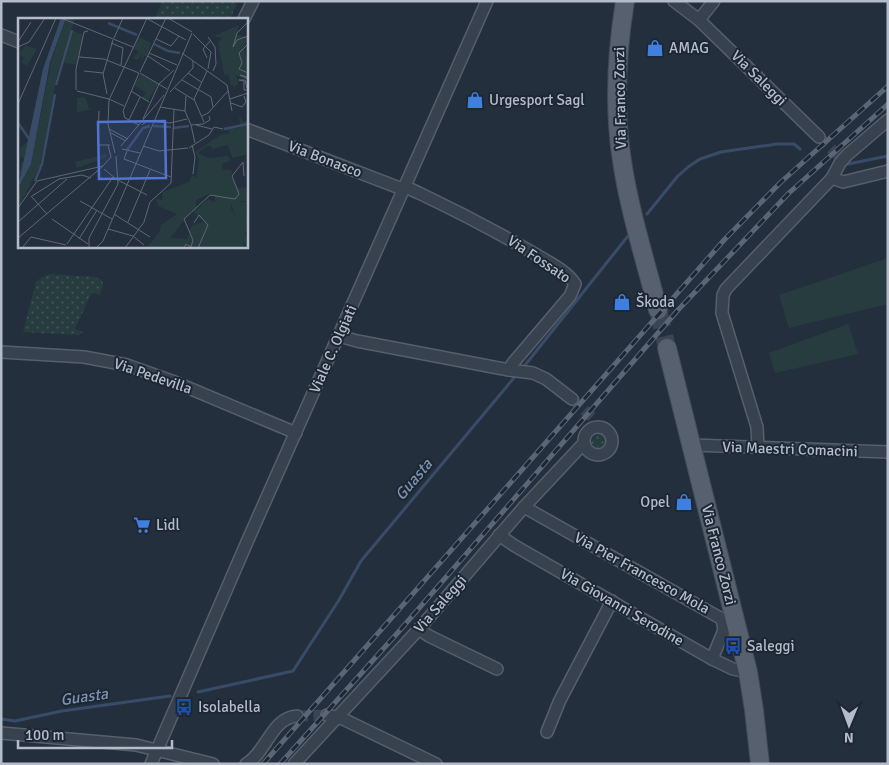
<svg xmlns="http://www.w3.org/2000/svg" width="889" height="765" font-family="Signika,sans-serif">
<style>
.grass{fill:url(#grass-dots)}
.green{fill:#263c3f}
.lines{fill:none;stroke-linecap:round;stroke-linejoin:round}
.stream{stroke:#394c67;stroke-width:3}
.minor-tunnel{stroke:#3a4453;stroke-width:11;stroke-dasharray:11 5.5;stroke-linecap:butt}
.primary-tunnel{stroke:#3a4453;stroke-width:18;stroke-dasharray:18 9;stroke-linecap:butt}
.minor-casing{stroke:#565f6c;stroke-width:14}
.primary-casing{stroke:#414a57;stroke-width:20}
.minor{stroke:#38414e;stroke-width:11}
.primary{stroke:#56606e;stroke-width:18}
.rail-casing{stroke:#5a6575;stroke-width:5}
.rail{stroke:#1d2633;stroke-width:3;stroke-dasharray:9;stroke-linecap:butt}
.labels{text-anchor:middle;stroke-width:4;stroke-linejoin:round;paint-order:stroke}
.poi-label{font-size:15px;fill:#b4bcc9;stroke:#1d2633;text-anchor:start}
.street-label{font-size:15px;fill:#b4bcc9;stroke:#1d2633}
.water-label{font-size:16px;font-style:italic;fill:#7c92b1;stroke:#1d2633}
.inset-river{fill:none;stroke:#394c67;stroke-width:2.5}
.inset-road{fill:none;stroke:#5e6776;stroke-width:1}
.view{fill:#5274d3;fill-opacity:0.15;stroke:#5274d3;stroke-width:2.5}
.inset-edge{fill:none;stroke:#b4bcc9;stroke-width:2.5}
</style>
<defs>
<pattern id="grass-dots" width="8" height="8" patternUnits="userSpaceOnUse" patternTransform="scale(1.25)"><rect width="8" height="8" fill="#263c3f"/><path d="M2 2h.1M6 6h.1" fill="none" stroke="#435659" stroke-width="1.8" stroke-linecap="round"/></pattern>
</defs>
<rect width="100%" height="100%" fill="#242f3e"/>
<g class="grass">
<polygon points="162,1 238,1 230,19 155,19"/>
<polygon points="49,274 95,277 102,280 103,284 100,295 92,292 75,329 83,332 79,335 23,332 36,282 42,277"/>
<path d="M600,434H604C615,448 597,449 588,447L595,435Z"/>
</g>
<g class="green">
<polygon points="888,258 888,304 789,328 779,295"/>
<polygon points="848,324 858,354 775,373 769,353"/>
</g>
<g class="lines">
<g class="stream">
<polyline points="848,164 888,156"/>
<polyline points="647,214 677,177 688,167 700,159 721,152 777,144 794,144 800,149"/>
<polyline points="522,369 628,236"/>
<polyline points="198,692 293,671 339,600 361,561 518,373"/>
<polyline points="1,719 15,721 62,711 170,696"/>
</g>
<g class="minor-tunnel">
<polyline points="819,137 840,157"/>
<polyline points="572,399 592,417"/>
<polyline points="297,716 327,715"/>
</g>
<polyline class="primary-tunnel" points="658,310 667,348"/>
<g class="minor-casing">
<g id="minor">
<polyline points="674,1 699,20 819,137"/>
<polyline points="244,19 253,1"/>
<polyline points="699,20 714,1"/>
<polyline points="1,35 19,42"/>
<path d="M246,129L397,187L410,189L419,193C459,212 497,232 535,254C548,262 567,271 575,284L570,296L513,363L509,370"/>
<polyline points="832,178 843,182 888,171"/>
<polyline points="339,336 357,341 509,370 533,373 546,379 572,399"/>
<polyline points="1,352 84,357 127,365 172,381 296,433"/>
<circle cx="598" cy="441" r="14"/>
<polyline points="692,445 888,452"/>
<polyline points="758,448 757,427 722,313 723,295 726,289 832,178 840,163 847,155 888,120"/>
<polyline points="524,507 722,619 724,630 712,659"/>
<polyline points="499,535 515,546 712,659 733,669 748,672"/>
<polyline points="419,629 429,636 497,669"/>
<polyline points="327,715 343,719 436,764"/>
<polyline points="547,732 560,700 612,601"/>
<polyline points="1,733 136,745 213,764"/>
<polyline points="151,764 247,542 487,1"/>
<path d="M246,764C267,752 271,718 297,716"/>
<polyline points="294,764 419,629 524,507 584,443"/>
</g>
</g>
<g class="primary-casing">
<g id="primary">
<path d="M625,1C617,51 614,104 621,154C628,207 645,259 658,310"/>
<polyline points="667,348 748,672 754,710 760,764"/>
</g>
</g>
<use href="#minor" class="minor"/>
<use href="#primary" class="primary"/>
<g class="rail-casing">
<g id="rail">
<polyline points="263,764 725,239 781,182 888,86"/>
<polyline points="280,764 401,629 678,310 789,193 888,104"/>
</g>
</g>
<use href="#rail" class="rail"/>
</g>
<defs>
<g id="shop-bare" transform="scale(1.35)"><path d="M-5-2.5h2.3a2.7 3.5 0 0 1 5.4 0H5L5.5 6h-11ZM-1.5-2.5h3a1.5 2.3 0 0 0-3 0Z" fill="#3f7fe0" stroke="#1d2633" stroke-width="2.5" paint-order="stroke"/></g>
<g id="supermarket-bare" transform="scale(1.35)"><path d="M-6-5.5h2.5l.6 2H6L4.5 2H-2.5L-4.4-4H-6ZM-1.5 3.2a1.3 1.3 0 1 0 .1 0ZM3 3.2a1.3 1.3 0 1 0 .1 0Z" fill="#3f7fe0" stroke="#1d2633" stroke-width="2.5" paint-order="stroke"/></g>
<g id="bus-bare" transform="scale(1.35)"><path d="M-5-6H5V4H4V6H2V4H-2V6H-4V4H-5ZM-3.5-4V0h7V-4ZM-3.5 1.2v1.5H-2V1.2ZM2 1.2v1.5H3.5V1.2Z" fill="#1a4fb4" stroke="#1d2633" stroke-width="2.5" paint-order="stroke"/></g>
</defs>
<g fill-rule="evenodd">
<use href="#shop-bare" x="655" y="48"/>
<use href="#shop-bare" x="475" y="100"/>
<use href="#shop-bare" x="622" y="302"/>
<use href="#shop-bare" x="684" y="502"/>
<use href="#supermarket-bare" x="142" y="525"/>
<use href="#bus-bare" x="733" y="646"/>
<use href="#bus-bare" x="184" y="707"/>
</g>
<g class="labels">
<g class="poi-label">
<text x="669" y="53">AMAG</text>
<text x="489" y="105">Urgesport Sagl</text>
<text x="636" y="307">Škoda</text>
<text x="670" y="507" text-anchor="end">Opel</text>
<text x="156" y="530">Lidl</text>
<text x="747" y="651">Saleggi</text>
<text x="198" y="712">Isolabella</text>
</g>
<g class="street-label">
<text transform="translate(759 78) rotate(45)" y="5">Via Saleggi</text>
<text transform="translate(620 98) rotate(-91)" y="5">Via Franco Zorzi</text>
<text transform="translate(325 159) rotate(21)" y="5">Via Bonasco</text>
<text transform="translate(539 259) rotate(34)" y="5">Via Fossato</text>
<text transform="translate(333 349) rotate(-66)" y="5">Viale C. Olgiati</text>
<text transform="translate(153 376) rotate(19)" y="5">Via Pedevilla</text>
<text transform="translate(790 449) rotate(2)" y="5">Via Maestri Comacini</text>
<text transform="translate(719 555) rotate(76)" y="5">Via Franco Zorzi</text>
<text transform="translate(642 573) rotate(29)" y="5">Via Pier Francesco Mola</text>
<text transform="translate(440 604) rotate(-49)" y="5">Via Saleggi</text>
<text transform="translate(622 607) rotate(30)" y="5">Via Giovanni Serodine</text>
</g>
<g class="water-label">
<text transform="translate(413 479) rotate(-50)" y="6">Guasta</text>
<text transform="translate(84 696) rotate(-8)" y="6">Guasta</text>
</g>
</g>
<g transform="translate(18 18)">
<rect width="230" height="230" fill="#242f3e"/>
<path d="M54,12L65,17L58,47L45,44ZM230,183L228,194L217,197L213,186Z" fill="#263c3f"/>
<path d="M221,7L218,17L230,19L226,31L229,40L230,35V62L217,57L221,64L217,69L212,66L211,57L206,56L200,25L204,20L196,18ZM221,98L225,104L230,102V136L215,140L209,127L194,131L193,128L188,129L180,135L190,140L209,138L213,142L204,146L205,152H214L213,159L220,170L230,169V183H223V188L213,186V191L217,197L230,192V211L227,215L230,229L225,224L227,230H172L170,225L164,230H128L141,215L143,207L159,196L140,188L138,181L144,182L145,174L171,164L174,157L178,160L181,141L177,134L202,117L212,115L209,111L222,110ZM191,176L197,177V184L190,181L178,192V182ZM174,192L186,204L174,207L169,221L152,220ZM11,122L8,145L0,161V150L3,152V145L7,142L2,138L3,129Z" fill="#263c3f" fill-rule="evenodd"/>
<path d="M123,56L140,66L130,83L124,79L128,75L116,67Z" fill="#263c3f"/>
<path d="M48,0H57L39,57L22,148L0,190V171L13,146L33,44ZM121,19L133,25L129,39L126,38L123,44L124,36L120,42L114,40L121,34L115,30ZM8,27L19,31L9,48L3,44L6,40L1,36ZM67,79L71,90L75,91L59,94V80ZM88,136L89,139L59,150L57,144Z" fill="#263c3f"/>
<path d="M43,0H48L32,44L13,146L0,170L25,51Z" fill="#394c67"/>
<path class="inset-river" d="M90,5L119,17M136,26L150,33L162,35M38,67L54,12M0,105L12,122M135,108L153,109M155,110L171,108M206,111L230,106M109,132L125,110L132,108M17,163L24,146L37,76"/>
<path class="inset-road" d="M43,0L115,29M128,0L168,22M150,0L174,14M230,4L219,15L215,29L219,22L230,18M175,16L193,34M190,19L197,29L198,46L195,53M96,20L105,0M138,21L153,28L161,18M0,24L13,4M93,25L105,30L103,47M230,26L221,35L224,45L221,51L230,55M0,29L11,24L27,0M131,35L159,47M164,35L209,67L214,93M130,38L152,53M61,39L86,41L121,55M189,40L185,31L193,22M190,51L193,34M66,53L85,55M122,54L148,0M121,55L105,93L107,100L121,107M122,55L149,71M170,55L183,64M230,61L222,57L230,59M164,62L193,79L195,89M230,63L229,70L227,62H221L226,63V72H230M157,70L176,82M58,72V51L66,14L70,13M59,73L91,81L106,88M113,73L131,84M152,74L175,50V43M89,76L85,56L95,22M168,78L167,93L173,107M212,81L230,75M213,85L224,89L228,84L226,78M0,86L38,0M142,89L167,93M81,93L80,127H92M184,98L190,95L210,73M125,101L141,66L156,52M111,102L122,79M186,104L176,81L189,53M124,107L129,103L152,105L169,101M173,107L185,106L192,102L191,98M173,107L177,125M178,107L194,111M91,111L110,121M93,115L108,123M174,127L177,139L175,156M103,128L146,77M125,128L141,133L170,130M171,130L191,117L196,109L205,111M104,131L122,135M109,133L106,141L153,159M97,135L90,106L91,82L129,0M86,151L98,161L129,177M13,178L29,196M14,178L41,161L64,157L73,160M62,183L94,201M0,190L19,163L85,148M96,196L132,219M34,201L70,226M0,204L49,161M110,204L132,152M176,205L181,197L190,207L180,230M90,211L115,218L126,227M0,220L84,149L93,139L90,127M61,221L79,192M49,226L95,159M4,230L13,219L48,227M71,230V220L100,166L98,138M78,230L85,223L174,15M107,230L126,204L132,184L153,165L156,91M166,230L168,226L173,229L175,222L166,201L192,177L217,181L221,176L214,158L225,144L226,158"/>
<path class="view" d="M147,103L148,160L81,161L80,104Z"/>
<rect width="230" height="230" class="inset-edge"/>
</g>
<rect width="889" height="765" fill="none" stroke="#b4bcc9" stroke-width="5"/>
<g transform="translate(849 725) rotate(181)" stroke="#1d2633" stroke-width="4" paint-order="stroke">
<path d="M0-4L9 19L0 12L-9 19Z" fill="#b4bcc9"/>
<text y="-8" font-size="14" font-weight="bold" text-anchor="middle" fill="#b4bcc9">N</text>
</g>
<path d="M18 740v8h154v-8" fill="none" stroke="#b4bcc9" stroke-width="2.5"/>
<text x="25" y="740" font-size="15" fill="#b4bcc9" stroke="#1d2633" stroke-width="4" paint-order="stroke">100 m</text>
</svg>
